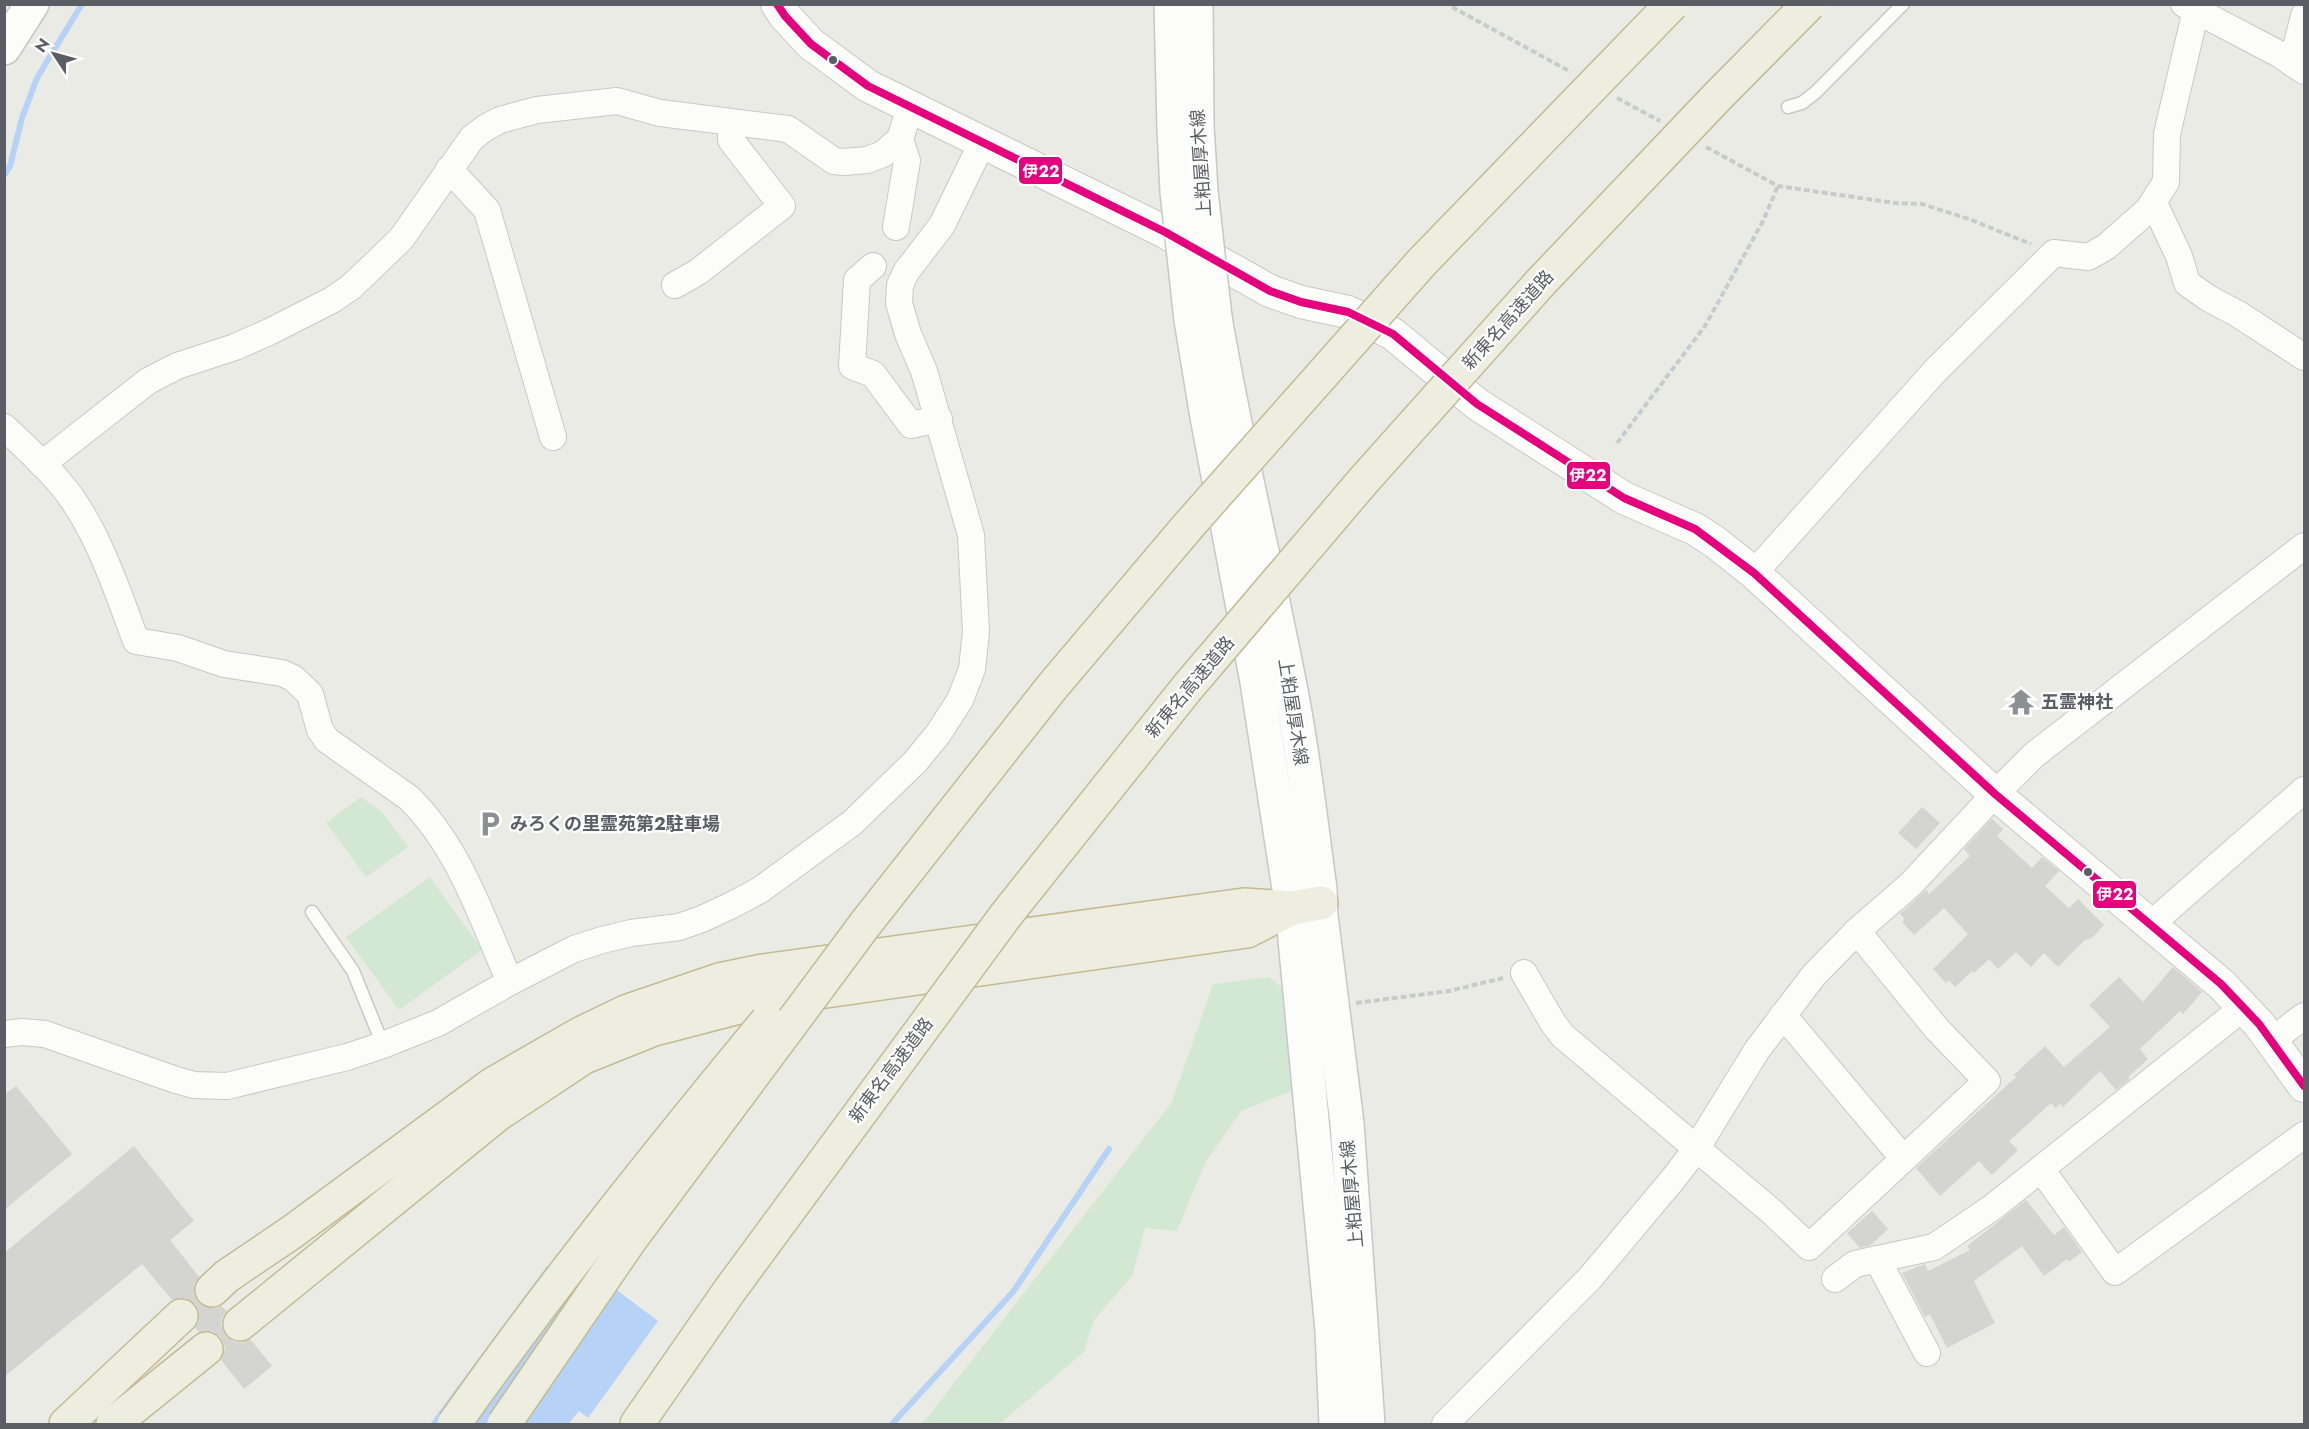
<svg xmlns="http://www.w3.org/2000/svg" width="2309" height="1429" font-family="Jost,'Noto Sans JP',sans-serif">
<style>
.green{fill:#d2e8d3}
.water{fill:#b7d2f7}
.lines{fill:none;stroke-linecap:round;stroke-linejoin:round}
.stream{stroke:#b7d2f7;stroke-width:6}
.building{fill:#d4d4d0}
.service-casing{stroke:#c7c9c7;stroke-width:15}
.minor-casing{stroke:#c7c9c7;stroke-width:28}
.tertiary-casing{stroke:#c7c9c7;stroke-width:34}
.secondary-casing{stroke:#c6c7c6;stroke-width:36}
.motorway-casing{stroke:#c3bb92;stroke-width:36}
.path{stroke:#c7ccca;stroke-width:4;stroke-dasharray:6 3;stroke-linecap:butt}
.service{stroke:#fcfcfb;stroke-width:12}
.minor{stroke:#fcfcfb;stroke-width:26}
.tertiary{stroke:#fcfcfb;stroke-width:32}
.secondary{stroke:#fcfcfb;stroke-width:33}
.motorway{stroke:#eeeee0;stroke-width:33}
.secondary-bridge-casing{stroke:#c6c7c6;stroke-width:36;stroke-linecap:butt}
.motorway-bridge-casing{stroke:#c3bb92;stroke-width:36;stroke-linecap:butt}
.secondary-bridge{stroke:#fcfcfb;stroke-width:33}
.motorway-bridge{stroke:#eeeee0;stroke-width:33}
.bus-1-casing{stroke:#fff;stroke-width:12}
.bus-1{stroke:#e5007d;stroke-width:8}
.bus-dot{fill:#5a5d63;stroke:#fff;stroke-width:2}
.labels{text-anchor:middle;stroke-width:4.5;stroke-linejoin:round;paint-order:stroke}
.street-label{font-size:18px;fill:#5a5d63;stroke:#fff}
.poi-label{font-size:18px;font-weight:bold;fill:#5a5d63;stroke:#fff;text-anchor:start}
.line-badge{stroke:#fff;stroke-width:2}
.badge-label{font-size:16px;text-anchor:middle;font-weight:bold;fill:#fff}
</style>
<rect width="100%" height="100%" fill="#ebebe5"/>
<g class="green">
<polygon points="361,797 382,812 408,847 366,877 326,823"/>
<polygon points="430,877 482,950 399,1010 346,937"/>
<polygon points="1269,977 1289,993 1296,1089 1241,1111 1205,1163 1177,1231 1145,1228 1132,1276 1094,1320 1084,1352 1002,1422 994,1424 920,1424 927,1418 1172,1102 1213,984"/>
</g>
<polygon class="water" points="547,1266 586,1267 658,1321 588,1418 579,1411 568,1424 430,1424"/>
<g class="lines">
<g class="stream">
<polyline points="4,175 10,166 22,118 37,78 82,4"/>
<polyline points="892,1424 1013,1292 1109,1149"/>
</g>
</g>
<g class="building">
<polygon points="1922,807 1940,823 1916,849 1898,833"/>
<polygon points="1992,819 2003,829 1997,836 2032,868 2042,857 2059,871 2045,886 2069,908 2078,899 2104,925 2092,938 2085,940 2058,967 2044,953 2031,967 2016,952 1998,969 1989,959 1974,973 1972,971 1955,987 1949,980 1946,983 1933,969 1968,934 1944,908 1914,935 1902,922 1905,919 1900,914 1926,890 1929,894 1970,856 1964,849"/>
<polygon points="2173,967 2202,992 2183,1014 2180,1011 2140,1049 2148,1059 2128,1077 2130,1079 2116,1090 2100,1071 2063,1107 2060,1104 2056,1108 2051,1103 2009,1141 2018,1150 1992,1175 1979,1161 1940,1196 1916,1168 2016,1077 2014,1075 2045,1046 2064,1067 2110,1027 2089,1005 2119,977 2143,1002"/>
<polygon points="16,1086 72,1154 4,1210 4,1095"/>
<polygon points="134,1146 194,1221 170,1240 199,1277 194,1285 194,1294 198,1302 207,1308 216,1308 221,1306 227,1311 222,1318 221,1326 226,1336 234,1342 242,1343 250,1339 272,1366 244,1389 221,1360 225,1347 221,1338 212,1331 199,1332 195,1328 199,1321 199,1312 195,1304 186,1298 172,1300 142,1264 4,1377 4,1253"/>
<polygon points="2026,1200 2054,1235 2064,1227 2082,1252 2069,1262 2067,1259 2044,1276 2022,1246 1974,1281 1995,1323 1947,1348 1930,1314 1925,1317 1902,1273 1925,1264 1928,1271 1970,1250 1967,1246"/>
<polygon points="1872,1211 1888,1229 1871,1245 1860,1248 1847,1233"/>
</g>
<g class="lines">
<g class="service-casing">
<g id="service">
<polyline points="1788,107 1802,103 1816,92 1903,4"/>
<polyline points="312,912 353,971 383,1045"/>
</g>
</g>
<g class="minor-casing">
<g id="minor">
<polyline points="2184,4 2279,54 2304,71"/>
<polyline points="2292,63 2304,16"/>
<polyline points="449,169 487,210 553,437"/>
<polyline points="2154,203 2179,256 2187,283 2208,298 2238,314 2304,357"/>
<polyline points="896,227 907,161 900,139"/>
<polyline points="873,266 857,280 852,366 873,374 911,425 939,419"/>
<polyline points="675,285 698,272 782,206 731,140 731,122"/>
<path d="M4,427C23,445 43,463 60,483C96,525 117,590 136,641L178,648L224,664L282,673L293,678L310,694L320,730L327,740L409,798C460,848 482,919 510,982"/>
<polyline points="42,464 148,381 177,366 235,347 269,332 332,300 351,287 401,239 472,138 485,128 500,120 537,110 617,101 660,113 788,129 834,161 844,162 867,160 883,154 900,139 910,108"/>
<polyline points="1754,573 1936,370 2054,253 2088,257 2106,247 2148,210 2166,182 2167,134 2196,10"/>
<polyline points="2151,924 2304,790"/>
<polyline points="1524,973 1553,1023 1563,1036 1771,1211 1809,1247 1987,1081 1936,1028 1857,931"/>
<polyline points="1783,1015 1903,1158"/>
<polyline points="4,1034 22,1032 45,1034 176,1080 194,1085 227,1086 347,1057 383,1045 438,1023 510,982 574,949 602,940 631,933 679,927 702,919 732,905 760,890 852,823 915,762 938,734 960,700 972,669 976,632 971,535 924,371 908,334 899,303 900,285 906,272 942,225 982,143"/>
<polyline points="2271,1041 2304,1016"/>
<polyline points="2041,1169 2115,1272 2304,1135"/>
<polyline points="1877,1259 1927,1353"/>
<polyline points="1835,1279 1855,1264 1934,1247 1993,1207 2244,1007"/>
<polyline points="1445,1424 1590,1278 1674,1178 1696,1149 1757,1050 1814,975 1857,931 1911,884 1995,794 2034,755 2304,546"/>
</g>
</g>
<g class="tertiary-casing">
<polyline id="tertiary" points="777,4 785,16 811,44 868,86 1165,232 1270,291 1301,302 1348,312 1393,334 1477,404 1624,498 1695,529 1715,542 1754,573 1995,794 2221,984 2259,1024 2304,1086"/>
</g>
<g class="secondary-casing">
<g id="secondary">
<polyline points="1171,4 1174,128"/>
<polyline points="1196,4 1197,126"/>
<polyline points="4,48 32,4"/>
<path d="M1215,317C1236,443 1267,566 1291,691C1304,757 1311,824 1320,889L1321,916L1347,1123L1368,1424"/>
<polyline points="1191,320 1207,417 1257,682 1292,908 1332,1330 1336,1424"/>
</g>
</g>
<g class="motorway-casing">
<g id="motorway">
<polyline points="212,1290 227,1276 292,1232 493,1084 580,1034 628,1011 719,980 763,971 1244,905 1292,908 1321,903"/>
<polyline points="240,1324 498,1114 584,1057 654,1029 770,999 1247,931 1292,908"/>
<polyline points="66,1424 181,1316"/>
<polyline points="113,1424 206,1349"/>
<polyline points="637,1424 730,1290"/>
</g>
</g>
<g class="path">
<polyline points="1452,7 1571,72"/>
<polyline points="1617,98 1660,121"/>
<polyline points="1706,147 1778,186 1895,203 1922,204 1969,219 2031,244"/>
<polyline points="1617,443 1705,326 1763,221 1778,186"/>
<polyline points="1356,1003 1449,991 1503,978"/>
</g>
<use href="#service" class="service"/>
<use href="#minor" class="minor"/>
<use href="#tertiary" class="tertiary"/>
<use href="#secondary" class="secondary"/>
<use href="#motorway" class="motorway"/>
<g class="secondary-bridge-casing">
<g id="secondary-bridge">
<polyline points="1197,126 1201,191 1215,317"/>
<polyline points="1174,128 1177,192 1191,320"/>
</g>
</g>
<g class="motorway-bridge-casing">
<g id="motorway-bridge">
<polyline points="730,1290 1006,915 1187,688 1364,480 1541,282 1718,96 1809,4"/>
<path d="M454,1424C552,1285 658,1153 767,1021"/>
<polyline points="504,1424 630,1240 730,1106 866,923 1052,687 1190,524 1422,262 1672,4"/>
</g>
</g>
<use href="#secondary-bridge" class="secondary-bridge"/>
<use href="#motorway-bridge" class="motorway-bridge"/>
<g class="bus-1-casing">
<polyline id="bus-1" points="777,4 785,16 811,44 868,86 1165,232 1270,291 1301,302 1348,312 1393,334 1477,404 1624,498 1695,529 1754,573 1995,794 2221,984 2259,1024 2304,1086"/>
</g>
<use href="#bus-1" class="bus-1"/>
</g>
<defs>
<g id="temple-bare" transform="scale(2.07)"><path d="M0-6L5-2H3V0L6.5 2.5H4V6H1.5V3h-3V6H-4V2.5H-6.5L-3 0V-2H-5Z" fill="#8d8f90" stroke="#fff" stroke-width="2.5" paint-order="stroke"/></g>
<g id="parking-bare" transform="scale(2.07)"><path d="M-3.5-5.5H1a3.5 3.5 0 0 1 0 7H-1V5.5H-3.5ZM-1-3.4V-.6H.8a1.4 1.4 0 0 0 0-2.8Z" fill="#8d8f90" stroke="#fff" stroke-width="2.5" paint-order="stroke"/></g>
</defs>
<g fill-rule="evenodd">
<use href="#temple-bare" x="2021" y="702"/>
<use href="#parking-bare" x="490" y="824"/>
</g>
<g class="bus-dot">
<circle cx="833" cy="60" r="5"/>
<circle cx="2088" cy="872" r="5"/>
</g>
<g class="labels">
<g class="street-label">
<text transform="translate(1201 163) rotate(-94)" y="6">上粕屋厚木線</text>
<text transform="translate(1508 320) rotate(-48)" y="6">新東名高速道路</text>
<text transform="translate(1190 687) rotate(-50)" y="6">新東名高速道路</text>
<text transform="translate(1293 712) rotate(81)" y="6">上粕屋厚木線</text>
<text transform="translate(891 1070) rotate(-53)" y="6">新東名高速道路</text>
<text transform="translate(1352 1194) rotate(-95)" y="6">上粕屋厚木線</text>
</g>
<g class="poi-label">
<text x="2041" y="708">五霊神社</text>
<text x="510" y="830">みろくの里霊苑第2駐車場</text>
</g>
</g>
<g class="line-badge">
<rect x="1018" y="156" width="45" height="29" rx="6" fill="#e5007d"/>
<rect x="1566" y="461" width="45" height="29" rx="6" fill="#e5007d"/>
<rect x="2092" y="880" width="45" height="29" rx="6" fill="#e5007d"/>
</g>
<g class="badge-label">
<text x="1041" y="177">伊22</text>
<text x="1588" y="481">伊22</text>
<text x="2115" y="900">伊22</text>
</g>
<rect width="2309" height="1429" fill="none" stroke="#5a5d63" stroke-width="12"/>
<g transform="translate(54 54) rotate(306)" stroke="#ffffff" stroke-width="4.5" paint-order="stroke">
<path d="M0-4.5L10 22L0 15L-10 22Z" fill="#5a5d63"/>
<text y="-9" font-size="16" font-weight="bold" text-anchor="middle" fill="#5a5d63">N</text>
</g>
</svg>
